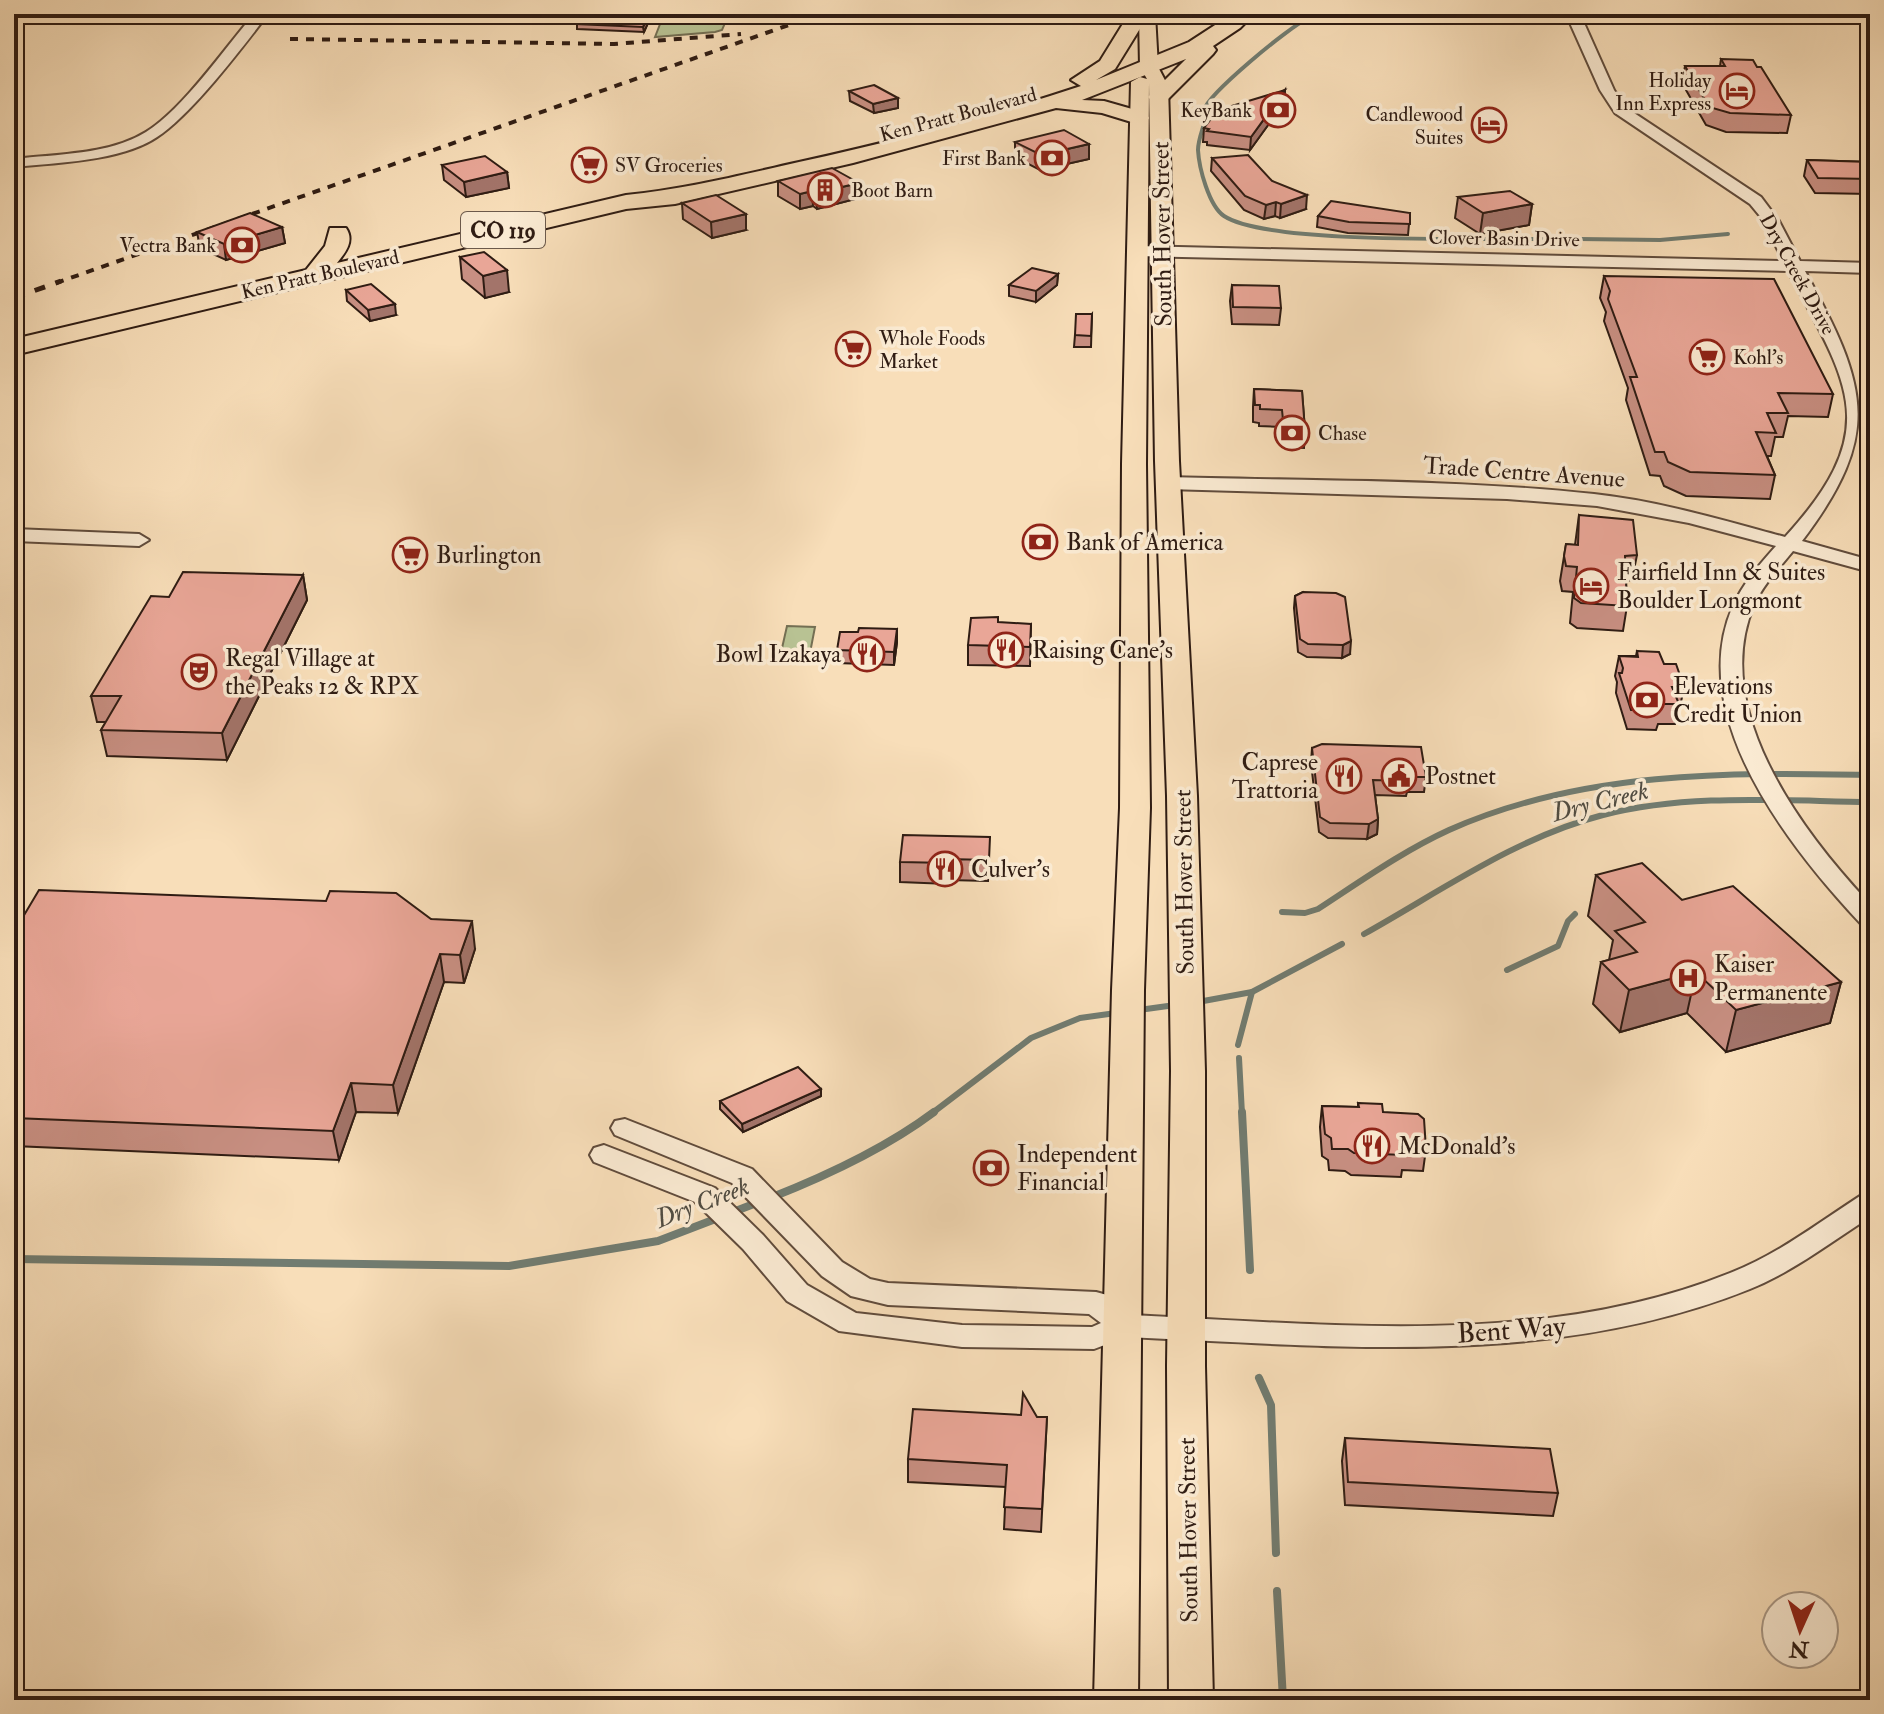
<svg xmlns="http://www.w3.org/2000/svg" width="1884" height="1714" font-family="'IM FELL Double Pica',serif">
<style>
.green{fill:#b8c293;stroke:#746f53;stroke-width:2}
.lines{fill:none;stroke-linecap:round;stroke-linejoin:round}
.stream-far2{stroke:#717c71;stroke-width:4}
.stream-far1{stroke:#717c71;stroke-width:6}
.stream{stroke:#717c71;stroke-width:8}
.minor-casing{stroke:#614c3c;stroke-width:4}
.major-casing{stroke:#2f1c13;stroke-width:4}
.highway-casing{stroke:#2f1c13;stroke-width:4}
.minor{fill:#faead2;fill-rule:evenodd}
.major{fill:#f8deb9;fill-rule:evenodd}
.highway{fill:#f8deb9;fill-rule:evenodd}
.rail-far1{stroke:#2f1c13;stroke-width:4;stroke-dasharray:8 8;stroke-linecap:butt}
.rail{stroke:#2f1c13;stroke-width:5;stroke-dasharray:11 11;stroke-linecap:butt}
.wall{fill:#c88f82;stroke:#2f1c13;stroke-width:2}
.shaded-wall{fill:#a3746a;stroke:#2f1c13;stroke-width:2}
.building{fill:#e9a697;stroke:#2f1c13;stroke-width:2}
.labels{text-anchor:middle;stroke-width:7;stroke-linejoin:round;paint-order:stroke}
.far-poi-label{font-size:20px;fill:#2f1c13;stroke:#faead2;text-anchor:end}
.far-street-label{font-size:20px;fill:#2f1c13;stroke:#faead2}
.shield{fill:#faead2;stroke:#6c5a4c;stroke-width:2}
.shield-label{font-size:22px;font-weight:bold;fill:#2f1c13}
.street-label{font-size:24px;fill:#2f1c13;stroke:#faead2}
.poi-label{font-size:24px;fill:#2f1c13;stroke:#faead2;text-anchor:start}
.water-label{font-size:26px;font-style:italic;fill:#504c42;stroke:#faead2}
.near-street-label{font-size:28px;fill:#2f1c13;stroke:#faead2}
</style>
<rect width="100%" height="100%" fill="#f8deb9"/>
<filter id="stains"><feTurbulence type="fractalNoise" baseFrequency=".0025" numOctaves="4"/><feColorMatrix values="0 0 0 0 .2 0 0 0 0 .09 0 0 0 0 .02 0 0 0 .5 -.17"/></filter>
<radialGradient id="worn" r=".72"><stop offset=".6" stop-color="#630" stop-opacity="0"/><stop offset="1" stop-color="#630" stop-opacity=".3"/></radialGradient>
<g class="green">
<polygon points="664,14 729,14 722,30 715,32 655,37"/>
<polygon points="787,626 815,627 809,658 780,657"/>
</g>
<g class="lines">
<g class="stream-far2">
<path d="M1204,110C1208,94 1289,27 1307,19C1319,13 1343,17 1357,17"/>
<path d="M1205,120C1203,129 1198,140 1198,150C1199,168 1209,206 1224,216C1268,245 1481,238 1544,239"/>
<polyline points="1579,239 1660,240 1728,234"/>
</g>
<g class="stream-far1">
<path d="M1282,912L1305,913L1318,909C1361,881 1403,851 1449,830C1581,771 1728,772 1870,775"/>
<path d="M1364,934C1441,891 1517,837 1603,815C1690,793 1782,801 1870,802"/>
<polyline points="1507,970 1558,946 1568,921 1575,914"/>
<polyline points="1198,1002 1252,992 1342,944"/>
<polyline points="1139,1010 1175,1005"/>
<polyline points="1238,1045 1252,992"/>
<polyline points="1239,1058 1242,1114"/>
<polyline points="931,1114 1031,1038 1080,1018 1116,1013"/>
</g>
<g class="stream">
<polyline points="1242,1112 1250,1270"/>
<path d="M770,1198C826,1176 886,1148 934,1112"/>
<polyline points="733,1212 759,1202"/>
<polyline points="14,1259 509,1266 658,1241 718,1218"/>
<polyline points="1259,1378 1271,1405 1276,1553"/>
<polyline points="1277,1591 1283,1700"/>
</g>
<g class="minor-casing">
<g id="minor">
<path d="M254,14H268C242,48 191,115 157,137C122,161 55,163 14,167V159C56,154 109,155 146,132C183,109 225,48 254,14Z"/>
<path d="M1566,14H1580L1614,90L1625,107L1761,197L1779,221L1800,261L1870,263V273L1805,271C1867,385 1884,433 1802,541L1870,560V572L1793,551C1779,568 1763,585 1754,605C1709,710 1803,833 1870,904V927L1861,924C1791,849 1684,717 1733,606C1743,583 1760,564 1776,546L1689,523L1597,506L1507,499L1167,489L1157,483L1167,477C1309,481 1453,479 1594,494C1659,501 1722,520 1785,537C1884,429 1849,385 1788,271L1137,256L1129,251L1137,246L1783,261L1764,221L1750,204L1615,113L1600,90Z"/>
<polygon points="14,529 139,534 149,540 139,546 14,541"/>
<path d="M625,1119L752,1169L842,1262L870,1279L888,1283L1096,1292L1107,1295L1131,1315C1329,1324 1541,1349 1730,1273C1777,1255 1818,1223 1860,1196L1870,1193V1217C1831,1242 1794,1271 1750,1289C1551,1369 1336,1346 1126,1337L1094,1349L962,1347L839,1331L787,1301L743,1249L695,1202L594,1162L590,1155L594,1148L604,1145L715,1188L763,1235L807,1285L856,1313L962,1325L1092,1327L1101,1323L1089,1314L888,1305L851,1296L822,1276L732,1183L615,1135L611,1128L615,1121Z"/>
</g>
</g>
<g class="major-casing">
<polygon id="major" points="1139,14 1155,14 1158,67 1168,86 1179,461 1197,796 1205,1071 1205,1366 1213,1700 1169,1700 1167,1366 1171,1071 1167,796 1155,461 1149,83 1146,464 1150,808 1144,990 1138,1700 1094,1700 1112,990 1120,808 1122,464 1131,82 1140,77 1147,79 1140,67"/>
</g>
<g class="highway-casing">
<path id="highway" d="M1129,14H1149L1115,69L1096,80L1189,42L1232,14H1254L1240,28L1213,46L1216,50L1213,54L1166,101H1152L1148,97L1186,59L1082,100L1104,101L1146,113L1149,118L1146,123L1138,124L1102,113L1056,108L853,163L675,204L626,209L14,355V339L306,270L325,246L330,228H346C355,241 345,253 337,263L626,195C685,189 741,175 799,162C894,141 988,117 1081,86L1071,80L1100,61Z"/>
</g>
<use href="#minor" class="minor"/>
<use href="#major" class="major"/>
<use href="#highway" class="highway"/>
<g class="rail-far1">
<polyline points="290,39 614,44 741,34"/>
<polyline points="56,283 820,14"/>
</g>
<polyline class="rail" points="14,298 61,281"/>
</g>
<g class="wall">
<polygon points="552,14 652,14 644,32 577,29 577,24 584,15"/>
<polygon points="967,14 1008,14 989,21"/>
<polygon points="1721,59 1791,115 1787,133 1726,132 1706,125 1682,83 1685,66 1720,66"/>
<polygon points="1285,90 1284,103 1250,150 1207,145 1207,142 1203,142 1204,128"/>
<polygon points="849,91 898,98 898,108 874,113 850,101"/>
<polygon points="1015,142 1089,144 1089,159 1040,170 1015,157"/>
<polygon points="1212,158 1272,181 1306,209 1280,218 1275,216 1264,219 1244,210 1211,171"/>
<polygon points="1807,160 1870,162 1870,194 1815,193 1804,176"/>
<polygon points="442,165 507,172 509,188 466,197 444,180"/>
<polygon points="778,181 859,183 859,198 817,209 813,206 800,209 778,196"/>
<polygon points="1458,197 1532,204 1529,225 1480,234 1455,218"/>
<polygon points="682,203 746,230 712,238 683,219"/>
<polygon points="1410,213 1408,235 1348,233 1317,227 1318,216"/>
<polygon points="282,227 285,243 226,260 200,248 197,232"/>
<polygon points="460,257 509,292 485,298 462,279"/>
<polygon points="1058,274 1057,285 1036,302 1009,296 1009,285"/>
<polygon points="1604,276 1833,394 1828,417 1788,416 1783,437 1775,437 1771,456 1767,456 1775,475 1770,499 1686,496 1664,486 1660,476 1650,475 1626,400 1628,388 1604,321 1606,312 1600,298"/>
<polygon points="1232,285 1281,308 1279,325 1232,324 1230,301"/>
<polygon points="346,290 396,315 370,321 347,301"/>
<polygon points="1092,314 1091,347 1074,347 1075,335"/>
<polygon points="1254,389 1302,391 1305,430 1304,448 1282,447 1281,427 1259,426 1259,423 1253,422 1253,407"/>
<polygon points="1579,515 1637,555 1632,580 1626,581 1627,606 1623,631 1577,628 1570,623 1573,592 1562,591 1560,581 1566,544 1575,545"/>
<polygon points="303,575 307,600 227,760 107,756 101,730 106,722 97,722 91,696 169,597"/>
<polygon points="1303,592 1350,654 1342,658 1307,657 1298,652 1294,608 1295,596"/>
<polygon points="1031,624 1030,666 968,665 968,645"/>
<polygon points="897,629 897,642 894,665 837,663 837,650"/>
<polygon points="1637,651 1664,664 1684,687 1680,707 1678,707 1675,724 1658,724 1656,730 1627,729 1616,693 1617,682 1615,676 1619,656 1636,656"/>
<polygon points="1312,748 1426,777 1424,792 1407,792 1406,796 1375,795 1378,819 1377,834 1367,839 1328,838 1319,832 1311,763"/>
<polygon points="989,858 988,881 948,880 948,884 900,882 900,862"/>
<polygon points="1596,875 1682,900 1841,982 1830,1023 1726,1052 1687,1013 1620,1032 1593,1004 1601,962 1609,960 1613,940 1588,916"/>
<polygon points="431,919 475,949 464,983 444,982 398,1113 356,1112 339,1160 14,1146 14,932"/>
<polygon points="821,1096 743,1132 720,1109 720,1101"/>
<polygon points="1358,1103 1383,1112 1426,1149 1423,1171 1402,1170 1401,1177 1351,1175 1345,1171 1329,1170 1328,1160 1322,1156 1320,1127 1322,1106 1358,1107"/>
<polygon points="1037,1417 1047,1417 1041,1532 1004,1529 1006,1487 908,1482 908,1459"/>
<polygon points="1345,1438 1558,1493 1553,1516 1345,1505 1342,1461"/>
</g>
<g class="shaded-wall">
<polygon points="649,14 652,14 644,32 643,27"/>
<polygon points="989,14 1008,14 989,21"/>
<polygon points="1285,90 1284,103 1250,150 1251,137"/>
<polygon points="898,98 898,108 874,113 873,104"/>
<polygon points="1089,144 1089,159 1040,170 1041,155"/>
<polygon points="507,172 509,188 466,197 464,182"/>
<polygon points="859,183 859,198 817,209 816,193"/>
<polygon points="812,191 813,206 800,209 800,194"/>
<polygon points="1307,195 1306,209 1280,218 1281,204"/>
<polygon points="1276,202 1275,216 1264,219 1266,205"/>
<polygon points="1532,204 1529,225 1480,234 1483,213"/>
<polygon points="746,214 746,230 712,238 711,222"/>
<polygon points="282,227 285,243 226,260 224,244"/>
<polygon points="507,270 509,292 485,298 483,276"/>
<polygon points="1058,274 1057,285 1036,302 1036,291"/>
<polygon points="395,304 396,315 370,321 368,310"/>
<polygon points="303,575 307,600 227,760 222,733"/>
<polygon points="897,629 897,642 894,665 894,652"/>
<polygon points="1351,641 1350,654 1342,658 1343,645"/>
<polygon points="1378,819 1377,834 1367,839 1369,824"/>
<polygon points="472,921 475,949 464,983 460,955"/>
<polygon points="440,954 444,982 398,1113 393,1085"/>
<polygon points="1696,972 1687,1013 1620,1032 1629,990"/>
<polygon points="1841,982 1830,1023 1726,1052 1736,1010"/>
<polygon points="351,1083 356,1112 339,1160 333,1131"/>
<polygon points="821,1089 821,1096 743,1132 742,1124"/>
</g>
<g class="building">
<polygon points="585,14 649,14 643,27 577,24"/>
<polygon points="1721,59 1753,60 1757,67 1761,67 1791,115 1730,113 1709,107 1685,66 1725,66"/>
<polygon points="874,85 898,98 873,104 849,91"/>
<polygon points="1285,90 1251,137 1207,131 1209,129 1204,128 1218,110"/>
<polygon points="1064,130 1089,144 1041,155 1015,142"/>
<polygon points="1248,155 1272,181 1307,195 1281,204 1276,202 1266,205 1245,196 1212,158"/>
<polygon points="485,156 507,172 464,182 442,165"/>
<polygon points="1807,160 1870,162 1870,179 1818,178"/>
<polygon points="832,168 859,183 816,193 812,191 800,194 778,181"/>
<polygon points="1510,191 1532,204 1483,213 1458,197"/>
<polygon points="716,195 746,214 711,222 682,203"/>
<polygon points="1331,201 1410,213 1410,224 1349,222 1318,216"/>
<polygon points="250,213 282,227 224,244 197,232"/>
<polygon points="484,252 507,270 483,276 460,257"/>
<polygon points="1032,268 1058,274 1036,291 1009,285"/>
<polygon points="1604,276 1774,279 1833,394 1778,393 1788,413 1767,413 1776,433 1756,432 1775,475 1690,472 1668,462 1664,452 1655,452 1630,377 1637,377 1608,299 1610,291"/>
<polygon points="371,284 395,304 368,310 346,290"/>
<polygon points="1232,285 1279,286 1281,308 1233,307"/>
<polygon points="1076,314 1092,314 1091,336 1075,335"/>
<polygon points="1254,389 1302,391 1305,430 1284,430 1282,410 1260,409 1260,405 1255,405"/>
<polygon points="1579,515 1633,520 1637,555 1625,556 1627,606 1581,603 1574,598 1577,567 1566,566 1564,556 1566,544 1578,545"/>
<polygon points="183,572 303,575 222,733 101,730 121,696 91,696 151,596 169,597"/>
<polygon points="1303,592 1336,593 1345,597 1351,641 1343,645 1308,644 1300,639 1295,596"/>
<polygon points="998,617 998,622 1031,624 1030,647 968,645 971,618"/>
<polygon points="859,628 897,629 894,652 837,650 840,632 858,632"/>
<polygon points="1637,651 1659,652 1664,664 1676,664 1684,687 1672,687 1679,704 1658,704 1660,710 1631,710 1619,673 1622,673 1623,668 1619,656 1638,657"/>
<polygon points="1322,744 1421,747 1426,777 1408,777 1408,781 1373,780 1378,819 1369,824 1330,823 1320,817 1312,748"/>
<polygon points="903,835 990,837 989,860 948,859 948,863 900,862"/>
<polygon points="1642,863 1682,900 1733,886 1841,982 1736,1010 1696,972 1629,990 1601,962 1637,952 1615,931 1645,922 1596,875"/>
<polygon points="39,890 326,901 330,891 396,893 431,919 472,921 460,955 440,954 393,1085 351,1083 333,1131 14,1118 14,932"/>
<polygon points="798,1067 821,1089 742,1124 720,1101"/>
<polygon points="1358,1103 1382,1104 1383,1112 1418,1114 1424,1119 1426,1149 1403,1148 1404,1155 1354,1153 1348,1149 1332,1149 1331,1138 1325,1134 1322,1106 1359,1107"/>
<polygon points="1023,1393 1037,1417 1047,1417 1042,1509 1004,1507 1007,1465 908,1459 913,1409 1021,1415"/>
<polygon points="1345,1438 1550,1449 1558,1493 1348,1482"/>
</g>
<defs>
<g id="hotel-ring" transform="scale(1.8)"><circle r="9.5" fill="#faead2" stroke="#8f2418" stroke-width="1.5"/><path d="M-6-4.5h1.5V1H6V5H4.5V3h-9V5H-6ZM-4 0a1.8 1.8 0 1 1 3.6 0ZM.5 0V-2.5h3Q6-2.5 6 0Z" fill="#8f2418"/></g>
<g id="bank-ring" transform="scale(1.8)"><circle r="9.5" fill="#faead2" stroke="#8f2418" stroke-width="1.5"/><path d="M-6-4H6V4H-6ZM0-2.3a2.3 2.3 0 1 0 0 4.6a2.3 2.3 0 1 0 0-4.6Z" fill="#8f2418"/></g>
<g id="supermarket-ring" transform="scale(1.8)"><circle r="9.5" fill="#faead2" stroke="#8f2418" stroke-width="1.5"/><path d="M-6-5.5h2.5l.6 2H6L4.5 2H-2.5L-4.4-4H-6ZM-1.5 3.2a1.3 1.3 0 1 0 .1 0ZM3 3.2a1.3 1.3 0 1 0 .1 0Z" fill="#8f2418"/></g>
<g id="building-ring" transform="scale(1.8)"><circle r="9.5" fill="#faead2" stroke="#8f2418" stroke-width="1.5"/><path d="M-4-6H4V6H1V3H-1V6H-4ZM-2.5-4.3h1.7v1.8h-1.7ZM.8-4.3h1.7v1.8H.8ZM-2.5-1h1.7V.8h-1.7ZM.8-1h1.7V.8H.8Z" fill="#8f2418"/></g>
<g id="restaurant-ring" transform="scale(1.8)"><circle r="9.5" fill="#faead2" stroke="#8f2418" stroke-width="1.5"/><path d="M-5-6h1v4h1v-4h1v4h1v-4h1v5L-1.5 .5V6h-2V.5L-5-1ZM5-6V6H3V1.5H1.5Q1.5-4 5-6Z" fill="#8f2418"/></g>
<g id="theatre-ring" transform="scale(1.8)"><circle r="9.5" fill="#faead2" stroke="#8f2418" stroke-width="1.5"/><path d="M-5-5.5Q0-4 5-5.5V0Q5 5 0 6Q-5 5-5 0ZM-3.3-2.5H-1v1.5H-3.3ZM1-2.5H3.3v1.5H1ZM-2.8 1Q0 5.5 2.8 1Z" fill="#8f2418"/></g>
<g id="civic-ring" transform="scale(1.8)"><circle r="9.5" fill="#faead2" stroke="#8f2418" stroke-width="1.5"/><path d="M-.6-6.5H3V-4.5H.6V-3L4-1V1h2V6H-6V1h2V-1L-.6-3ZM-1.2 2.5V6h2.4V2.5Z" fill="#8f2418"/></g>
<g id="hospital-ring" transform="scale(1.8)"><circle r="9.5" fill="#faead2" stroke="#8f2418" stroke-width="1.5"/><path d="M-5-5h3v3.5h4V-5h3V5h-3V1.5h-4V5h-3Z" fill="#8f2418"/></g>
</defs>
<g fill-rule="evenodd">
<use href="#hotel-ring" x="1737" y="91"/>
<use href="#bank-ring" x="1278" y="110"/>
<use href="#hotel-ring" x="1489" y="125"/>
<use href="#bank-ring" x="1052" y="158"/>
<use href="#supermarket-ring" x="589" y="165"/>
<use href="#building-ring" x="825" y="190"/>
<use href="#bank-ring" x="242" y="245"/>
<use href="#supermarket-ring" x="853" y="349"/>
<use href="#supermarket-ring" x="1707" y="357"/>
<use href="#bank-ring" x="1292" y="433"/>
<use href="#bank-ring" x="1040" y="542"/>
<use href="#supermarket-ring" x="410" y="555"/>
<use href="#hotel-ring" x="1591" y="586"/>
<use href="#restaurant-ring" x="1006" y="650"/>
<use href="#restaurant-ring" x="867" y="654"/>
<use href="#theatre-ring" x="199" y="672"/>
<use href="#bank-ring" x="1647" y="700"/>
<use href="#restaurant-ring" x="1344" y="776"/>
<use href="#civic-ring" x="1399" y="776"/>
<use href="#restaurant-ring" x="945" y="869"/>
<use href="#hospital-ring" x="1688" y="978"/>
<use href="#restaurant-ring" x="1372" y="1146"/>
<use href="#bank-ring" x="991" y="1168"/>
</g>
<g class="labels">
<g class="far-poi-label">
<text x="1711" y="87">Holiday<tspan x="1711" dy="23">Inn Express</tspan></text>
<text x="1252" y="117">KeyBank</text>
<text x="1463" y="121">Candlewood<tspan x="1463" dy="23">Suites</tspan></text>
<text x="1026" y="165">First Bank</text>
<text x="615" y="172" text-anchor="start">SV Groceries</text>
<text x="851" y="197" text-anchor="start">Boot Barn</text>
<text x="216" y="252">Vectra Bank</text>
<text x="879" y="345" text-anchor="start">Whole Foods<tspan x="879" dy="23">Market</tspan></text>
<text x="1733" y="364" text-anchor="start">Kohl's</text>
<text x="1318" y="440" text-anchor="start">Chase</text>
</g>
<g class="far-street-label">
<text transform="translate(958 114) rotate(-15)" y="7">Ken Pratt Boulevard</text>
<text transform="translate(1504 238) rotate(1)" y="7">Clover Basin Drive</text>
<text transform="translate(320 274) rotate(-13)" y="7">Ken Pratt Boulevard</text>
<text transform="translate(1798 274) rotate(61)" y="7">Dry Creek Drive</text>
</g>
<rect class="shield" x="461" y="212" width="84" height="36" rx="6"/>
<g class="shield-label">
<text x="503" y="238">CO 119</text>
</g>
<g class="street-label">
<text transform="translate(1162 234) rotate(-91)" y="8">South Hover Street</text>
<text transform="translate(1524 472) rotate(4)" y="8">Trade Centre Avenue</text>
<text transform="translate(1184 882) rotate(-91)" y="8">South Hover Street</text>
<text transform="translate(1188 1530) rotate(-91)" y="8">South Hover Street</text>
</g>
<g class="poi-label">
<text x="1066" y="550">Bank of America</text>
<text x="436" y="563">Burlington</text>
<text x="1617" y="580">Fairfield Inn &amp; Suites<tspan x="1617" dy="28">Boulder Longmont</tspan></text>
<text x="1032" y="658">Raising Cane's</text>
<text x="841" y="662" text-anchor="end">Bowl Izakaya</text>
<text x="225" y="666">Regal Village at<tspan x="225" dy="28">the Peaks 12 &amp; RPX</tspan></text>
<text x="1673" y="694">Elevations<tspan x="1673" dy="28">Credit Union</tspan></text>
<text x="1318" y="770" text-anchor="end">Caprese<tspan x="1318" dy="28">Trattoria</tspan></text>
<text x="1425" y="784">Postnet</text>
<text x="971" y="877">Culver's</text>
<text x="1714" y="972">Kaiser<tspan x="1714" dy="28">Permanente</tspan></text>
<text x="1398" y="1154">McDonald's</text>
<text x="1017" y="1162">Independent<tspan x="1017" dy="28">Financial</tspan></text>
</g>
<g class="water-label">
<text transform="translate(1600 801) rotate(-14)" y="9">Dry Creek</text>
<text transform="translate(702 1202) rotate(-21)" y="9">Dry Creek</text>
</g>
<g class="near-street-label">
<text transform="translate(1511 1329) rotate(-4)" y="10">Bent Way</text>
</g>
</g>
<rect width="1884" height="1714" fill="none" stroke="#f8deb9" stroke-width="48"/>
<rect x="16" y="16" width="1852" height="1682" fill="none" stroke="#2f1c13" stroke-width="4"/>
<rect x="24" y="24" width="1836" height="1666" fill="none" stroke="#2f1c13" stroke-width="2"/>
<g transform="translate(1800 1630) rotate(183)"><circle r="38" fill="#faead2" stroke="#a99886" stroke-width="2"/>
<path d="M0-6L14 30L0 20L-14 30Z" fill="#8f2418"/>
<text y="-12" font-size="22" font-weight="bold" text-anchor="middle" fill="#2f1c13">N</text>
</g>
<rect width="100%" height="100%" filter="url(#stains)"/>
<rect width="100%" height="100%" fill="url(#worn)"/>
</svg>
